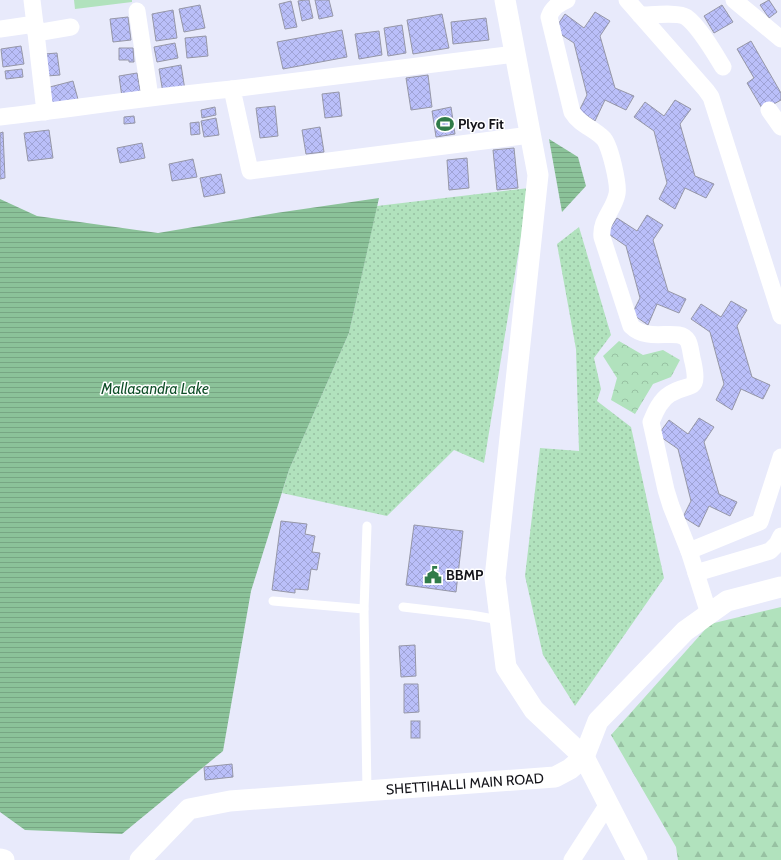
<svg xmlns="http://www.w3.org/2000/svg" width="781" height="860" font-family="Cabin,sans-serif">
<style>
.grass{fill:url(#grass-dots)}
.forest{fill:url(#forest-firs)}
.park{fill:url(#park-crowns)}
.pitch{fill:#b1e2bd}
.water{fill:url(#water-rules)}
.building{fill:url(#building-cross-hatch);stroke:#9697a7}
.lines{fill:none;stroke-linecap:round;stroke-linejoin:round}
.service{stroke:#fff;stroke-width:9}
.minor{stroke:#fff;stroke-width:17}
.tertiary{stroke:#fff;stroke-width:21}
.labels{text-anchor:middle;stroke-width:3;stroke-linejoin:round;paint-order:stroke}
.poi-label{font-size:14px;font-weight:bold;fill:#14141a;stroke:#fff;text-anchor:start}
.street-label{font-size:14px;fill:#14141a;stroke:#fff}
.water-label{font-size:15px;font-style:italic;fill:#0f4e28;stroke:#fff}
</style>
<defs>
<pattern id="grass-dots" width="8" height="8" patternUnits="userSpaceOnUse"><rect width="8" height="8" fill="#b1e2bd"/><path d="M2 2h.1M6 6h.1" fill="none" stroke="#97c1a2" stroke-width="1.8" stroke-linecap="round"/></pattern>
<pattern id="forest-firs" width="22" height="20" patternUnits="userSpaceOnUse"><rect width="22" height="20" fill="#b1e2bd"/><path d="M5 1l3.5 6h-7zM16 11l3.5 6h-7z" fill="#97c1a2"/></pattern>
<pattern id="park-crowns" width="20" height="18" patternUnits="userSpaceOnUse"><rect width="20" height="18" fill="#b1e2bd"/><path d="M2 6a3 3 0 1 1 6 0M12 15a3 3 0 1 1 6 0" fill="none" stroke="#97c1a2"/></pattern>
<pattern id="water-rules" width="6" height="5" patternUnits="userSpaceOnUse"><rect width="6" height="5" fill="#8bc299"/><path d="M0 2.5h6" fill="none" stroke="#77a683"/></pattern>
<pattern id="building-cross-hatch" width="8" height="8" patternUnits="userSpaceOnUse"><rect width="8" height="8" fill="#babff9"/><path d="M0 0l8 8M0 8l8-8" fill="none" stroke="#9fa3d5"/></pattern>
</defs>
<rect width="100%" height="100%" fill="#e8eafb"/>
<g class="grass">
<polygon points="529,188 484,463 454,450 387,516 282,493 289,470 349,333 377,206"/>
<polygon points="579,227 611,335 594,358 601,389 597,401 631,427 664,578 575,706 543,655 525,576 540,448 579,451 576,349 557,244"/>
</g>
<polygon class="forest" points="781,607 781,860 678,860 676,847 611,735 710,624"/>
<polygon class="park" points="619,341 643,355 663,350 680,360 671,377 653,384 635,414 611,400 617,378 603,356"/>
<polygon class="pitch" points="74,0 132,0 132,2 75,9"/>
<g class="water">
<polygon points="549,139 578,157 586,186 562,212"/>
<polygon points="379,198 349,333 289,470 251,591 223,751 122,834 25,830 0,812 0,199 37,216 158,233 276,213"/>
</g>
<g class="building">
<polygon points="305,0 309,0 313,18 302,21 298,1"/>
<polygon points="315,0 329,0 333,16 319,19"/>
<polygon points="769,0 777,12 769,18 760,5"/>
<polygon points="291,1 297,27 285,29 279,4"/>
<polygon points="200,5 205,28 184,32 179,9"/>
<polygon points="722,5 733,22 714,33 704,16"/>
<polygon points="173,10 177,38 156,41 152,14"/>
<polygon points="595,12 610,21 600,36 615,88 634,96 626,110 605,100 595,121 579,111 587,95 574,43 554,30 565,14 584,28"/>
<polygon points="442,14 449,48 413,54 407,20"/>
<polygon points="128,17 131,40 113,42 110,19"/>
<polygon points="486,18 489,40 453,44 451,22"/>
<polygon points="402,25 406,53 388,56 384,28"/>
<polygon points="342,30 347,57 283,69 277,42"/>
<polygon points="379,31 382,55 359,59 355,34"/>
<polygon points="206,36 208,56 187,58 185,38"/>
<polygon points="751,41 781,93 781,100 763,110 747,83 754,78 737,49"/>
<polygon points="175,43 178,58 157,62 154,47"/>
<polygon points="21,46 24,64 3,67 1,49"/>
<polygon points="119,48 133,48 134,62 129,62 129,60 119,60"/>
<polygon points="57,53 60,75 47,76 45,54"/>
<polygon points="181,65 185,90 163,93 159,69"/>
<polygon points="22,69 23,77 6,79 5,71"/>
<polygon points="137,73 141,95 122,97 119,76"/>
<polygon points="428,75 432,107 411,110 406,78"/>
<polygon points="73,81 79,103 52,110 46,88"/>
<polygon points="339,92 342,116 325,118 322,94"/>
<polygon points="675,100 691,109 680,124 695,176 714,184 706,198 685,188 675,209 659,199 667,183 654,131 634,117 645,102 664,116"/>
<polygon points="275,106 278,136 260,138 256,108"/>
<polygon points="215,107 216,115 202,118 201,110"/>
<polygon points="451,107 455,134 436,137 432,111"/>
<polygon points="134,116 135,123 124,124 124,117"/>
<polygon points="216,118 219,135 204,137 201,121"/>
<polygon points="199,122 200,134 191,135 190,123"/>
<polygon points="320,127 324,152 306,154 302,130"/>
<polygon points="49,130 53,158 28,161 24,133"/>
<polygon points="3,132 5,178 0,179 0,133"/>
<polygon points="142,143 145,158 120,163 117,148"/>
<polygon points="514,148 518,188 497,190 493,150"/>
<polygon points="467,158 469,188 449,190 447,160"/>
<polygon points="193,159 197,177 172,181 169,164"/>
<polygon points="221,174 225,193 204,197 200,178"/>
<polygon points="647,215 663,225 653,240 668,291 686,299 679,313 657,304 648,325 632,314 640,298 626,246 607,233 617,218 637,231"/>
<polygon points="731,301 747,310 737,326 752,377 770,385 763,399 741,389 732,410 716,400 724,384 710,332 691,319 701,304 721,317"/>
<polygon points="699,418 714,427 704,442 719,494 737,502 730,516 709,506 699,527 683,517 691,501 678,449 658,435 669,420 688,434"/>
<polygon points="281,521 307,524 305,534 315,536 312,552 320,553 317,570 311,569 308,590 295,589 295,593 272,590"/>
<polygon points="414,525 463,531 456,592 406,585"/>
<polygon points="415,645 416,676 401,677 399,646"/>
<polygon points="404,684 418,684 419,712 404,713"/>
<rect x="411" y="721" width="9" height="17"/>
<polygon points="232,764 233,777 205,780 204,767"/>
</g>
<g class="lines">
<g class="service">
<polyline points="273,601 364,609 367,791"/>
<polyline points="403,607 471,615 500,620"/>
<polyline points="364,609 367,526"/>
</g>
<g class="minor">
<polyline points="32,0 36,33 71,27"/>
<path d="M567,0C558,4 552,8 549,17L572,112C580,125 593,128 603,138C610,144 619,185 617,194C614,210 600,220 602,237L631,326C649,344 679,326 688,341C691,347 691,356 693,362C700,394 689,382 670,394C660,400 655,412 651,422L666,490L671,506L689,551L709,614"/>
<polyline points="627,0 706,90 711,97 781,316"/>
<polyline points="734,0 781,39"/>
<polyline points="137,11 150,97"/>
<path d="M640,15C651,15 679,12 686,17C699,26 715,54 723,67"/>
<polyline points="0,29 35,24"/>
<polyline points="36,33 45,112"/>
<polyline points="515,54 232,89 250,171 530,135"/>
<polyline points="769,110 781,127"/>
<path d="M0,117C78,108 155,96 232,89"/>
<polyline points="689,551 760,522 781,457"/>
<polyline points="696,573 770,551 777,544 781,536"/>
<polyline points="572,860 608,804"/>
</g>
<g class="tertiary">
<polyline points="505,0 538,175 495,578 506,667 534,710 584,757 637,860"/>
<polyline points="0,859 4,860"/>
<path id="s1" d="M140,860L189,809L230,801L555,777L570,769L584,757L598,721L685,631L727,601L781,587"/>
</g>
</g>
<defs>
<g id="stadium-bare" transform="scale(1.38)"><path d="M0-5a6.5 5 0 1 0 0 10a6.5 5 0 1 0 0-10ZM-3.5-1.8h7v3.6h-7Z" fill="#307b49" stroke="#fff" stroke-width="2.5" paint-order="stroke"/></g>
<g id="civic-bare" transform="scale(1.38)"><path d="M-.6-6.5H3V-4.5H.6V-3L4-1V1h2V6H-6V1h2V-1L-.6-3ZM-1.2 2.5V6h2.4V2.5Z" fill="#307b49" stroke="#fff" stroke-width="2.5" paint-order="stroke"/></g>
</defs>
<g fill-rule="evenodd">
<use href="#stadium-bare" x="445" y="124"/>
<use href="#civic-bare" x="433" y="575"/>
</g>
<g class="labels">
<g class="poi-label">
<text x="458" y="129">Plyo Fit</text>
<text x="446" y="580">BBMP</text>
</g>
<g class="street-label">
<text dy="5" stroke="none"><textPath href="#s1" startOffset="348">SHETTIHALLI MAIN ROAD</textPath></text>
</g>
<g class="water-label">
<text x="155" y="394">Mallasandra Lake</text>
</g>
</g>
</svg>
